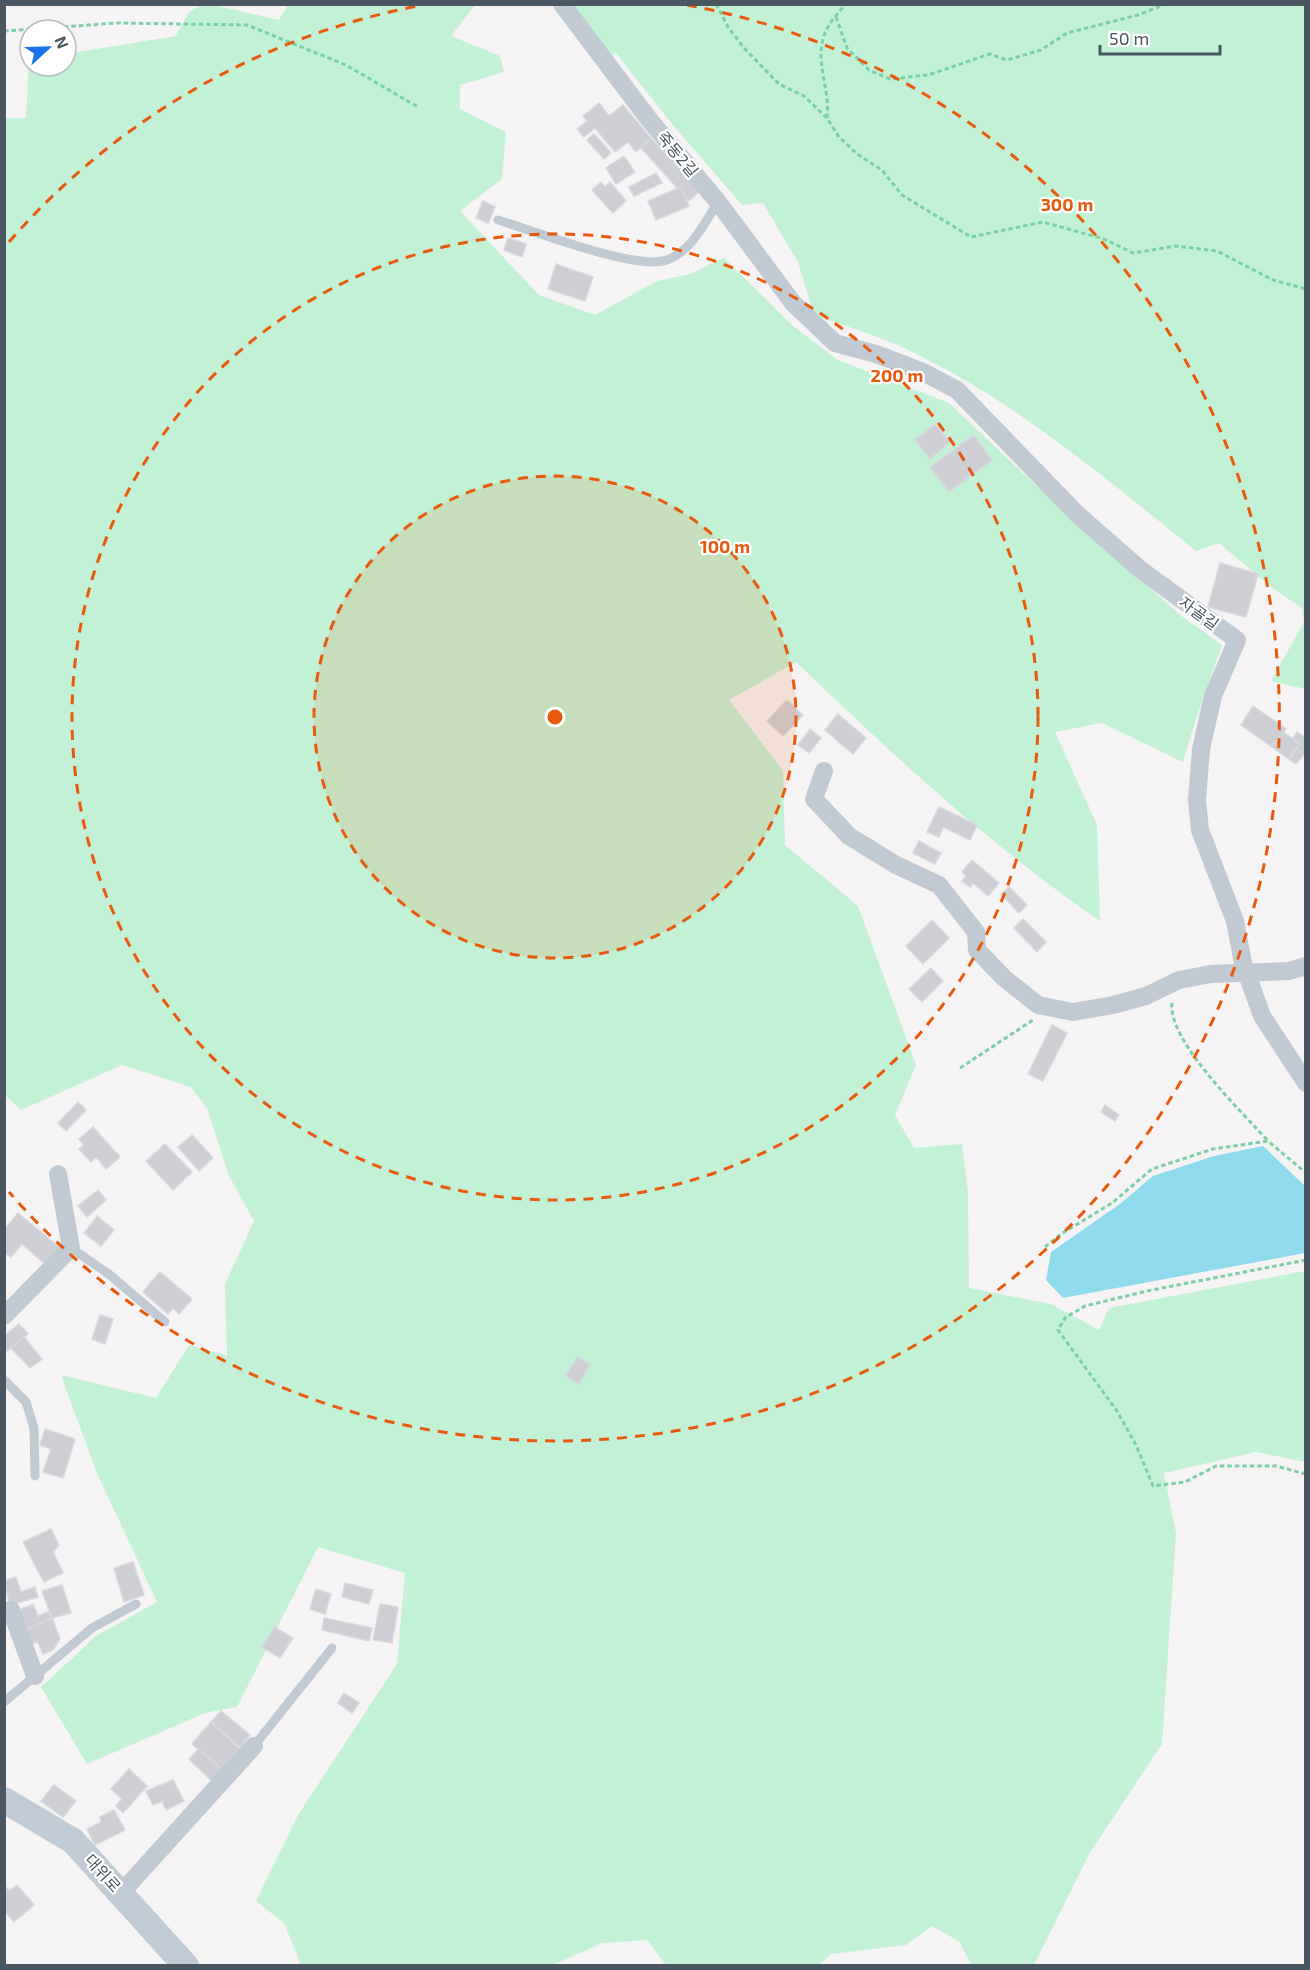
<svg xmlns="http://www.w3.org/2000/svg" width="1310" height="1970" font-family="'Exo 2','Noto Sans KR',sans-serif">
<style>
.green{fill:#c3f1d5}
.water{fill:#90daee}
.building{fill:#cdcfd5;stroke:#d7d9de;stroke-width:1.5}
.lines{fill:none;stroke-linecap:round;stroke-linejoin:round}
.path{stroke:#7ad0a6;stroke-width:3;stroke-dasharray:4.5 3;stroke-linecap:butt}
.service{stroke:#c1cad2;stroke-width:9}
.minor{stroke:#c1cad2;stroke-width:18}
.secondary{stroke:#c1cbd6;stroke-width:26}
.ring{fill:none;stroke:#e8590c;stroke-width:3;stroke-dasharray:10 8}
.labels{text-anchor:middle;stroke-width:4.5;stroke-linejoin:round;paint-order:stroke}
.street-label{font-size:16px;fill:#4a5661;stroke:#fff}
.centre{fill:#e8590c;stroke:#fff;stroke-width:3}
.ring-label{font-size:18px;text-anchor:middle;font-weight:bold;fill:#e8590c;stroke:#fff;stroke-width:4.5;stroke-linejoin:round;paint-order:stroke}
</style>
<rect width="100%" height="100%" fill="#f5f3f3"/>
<g class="green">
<path d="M201,5H214L279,20L288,5H475L451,36L500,56L504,72L460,85V109L506,132L502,179L460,211L539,295L595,315L657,281L690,274L724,258L793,326L838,360L949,403L1027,477L1180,615L1222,645L1195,722L1183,762L1102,723L1055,732L1097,825L1100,921C990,846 892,754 796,662L729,700L783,771L785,845L858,906L916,1065L895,1115L914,1148L962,1144L968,1193L969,1288L1051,1304L1099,1330L1109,1308L1305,1271V1462L1256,1452L1164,1473L1176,1533L1162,1744L1089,1854L1034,1965H971L960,1942L932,1926L906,1945L831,1954L819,1965H666L647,1940L602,1943L553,1965H298L300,1962L284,1923L256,1901L298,1815L397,1664L405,1573L318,1547L237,1707L205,1713L87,1764L41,1687L96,1636L157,1602L96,1471L61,1375L156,1398L189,1345L227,1356L225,1284L254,1221L229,1176L207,1108L191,1087L122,1065L21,1110L5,1095L4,118H26L29,60L30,66H66V54L176,36L189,12Z"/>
<path d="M564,5H1305V689L1271,681L1304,622L1302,608L1271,587L1219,543L1196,551C1104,477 1013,399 904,348C876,335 844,326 814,315L798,262L763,203L742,205L672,124L615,52L609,60Z"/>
</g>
<polygon class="water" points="1263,1146 1305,1186 1305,1253 1063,1298 1046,1280 1051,1252 1120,1204 1153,1176 1214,1156"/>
<g class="building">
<polygon points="599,103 609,116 623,105 651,138 636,152 628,142 615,152 595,128 584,137 577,129 587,121 583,116"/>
<polygon points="594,134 611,153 604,159 587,140"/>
<polygon points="651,138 699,192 689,201 641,148"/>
<polygon points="624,156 635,172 616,184 606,168"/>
<polygon points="656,173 662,183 634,196 629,187"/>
<polygon points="601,182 605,187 610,182 626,201 613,213 592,190"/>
<polygon points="681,187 689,206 656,220 648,201"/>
<polygon points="483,201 495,207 488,223 476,218"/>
<polygon points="508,238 526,244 522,257 504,250"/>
<polygon points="556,264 593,277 585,301 548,289"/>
<polygon points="935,424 950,442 930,459 915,440"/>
<polygon points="974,435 992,460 949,492 930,467"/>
<polygon points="1220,563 1258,574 1246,617 1208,607"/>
<polygon points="787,700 803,715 783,736 767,721"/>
<polygon points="1253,706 1286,729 1272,747 1241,725"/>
<polygon points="838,714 866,738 853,754 825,730"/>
<polygon points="810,729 821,738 809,753 798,745"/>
<polygon points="1283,732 1300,744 1289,759 1272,747"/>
<polygon points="1297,732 1306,738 1306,752 1296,764 1289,759 1300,744 1293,738"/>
<polygon points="939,807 977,825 970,840 943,827 939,837 927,832"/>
<polygon points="919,841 941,853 935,864 913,853"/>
<polygon points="972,860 999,883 988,896 973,883 970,887 962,881 966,876 962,872"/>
<polygon points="1009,887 1027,905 1019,913 1001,894"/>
<polygon points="1023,919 1046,942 1037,952 1014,928"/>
<polygon points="932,920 949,938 923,964 906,946"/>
<polygon points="931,968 943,981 922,1002 909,989"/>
<polygon points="1052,1025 1067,1033 1043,1081 1028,1074"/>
<polygon points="78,1102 86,1110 66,1131 58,1123"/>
<polygon points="1105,1105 1119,1115 1115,1121 1101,1112"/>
<polygon points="93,1127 120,1157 106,1169 96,1157 91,1162 79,1149 84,1145 79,1139"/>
<polygon points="192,1135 213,1158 199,1171 178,1147"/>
<polygon points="165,1144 192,1172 173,1190 146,1161"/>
<polygon points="98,1190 106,1200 87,1217 78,1206"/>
<polygon points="18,1213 60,1248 46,1265 22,1244 11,1257 4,1252 4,1230"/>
<polygon points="97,1216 114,1230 101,1246 84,1233"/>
<polygon points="160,1272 192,1299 179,1314 173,1308 168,1314 143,1292"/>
<polygon points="100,1315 113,1319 105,1344 92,1339"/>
<polygon points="19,1324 28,1334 4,1353 4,1336"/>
<polygon points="24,1337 42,1359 30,1368 11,1348"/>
<polygon points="577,1357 590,1364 579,1384 566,1376"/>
<polygon points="45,1429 75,1439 63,1478 43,1472 51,1449 40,1445"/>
<polygon points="51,1529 59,1545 53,1552 63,1573 44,1582 23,1542"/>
<polygon points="133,1562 144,1595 124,1602 114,1568"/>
<polygon points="16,1577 21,1592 35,1587 38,1597 10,1605 4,1581"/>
<polygon points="345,1583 373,1590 369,1604 342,1597"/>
<polygon points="62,1585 71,1613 52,1618 42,1591"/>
<polygon points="316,1589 331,1594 325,1614 310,1609"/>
<polygon points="33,1604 38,1616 48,1612 52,1618 25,1630 17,1611"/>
<polygon points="380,1604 398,1607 392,1643 373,1640"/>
<polygon points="52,1618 60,1639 53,1650 43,1654 38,1642 31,1644 25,1630"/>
<polygon points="324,1618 372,1628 369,1641 322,1630"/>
<polygon points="274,1627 293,1638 280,1658 262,1647"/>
<polygon points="344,1693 359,1703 352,1713 338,1703"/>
<polygon points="221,1711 250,1735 240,1747 211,1722"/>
<polygon points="211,1722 243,1752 226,1773 192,1744"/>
<polygon points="199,1749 226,1773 215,1784 189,1759"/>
<polygon points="129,1769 147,1786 123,1813 116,1806 122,1799 111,1789"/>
<polygon points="173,1780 184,1801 166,1810 162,1801 153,1805 146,1791"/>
<polygon points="54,1785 76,1801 63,1817 41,1801"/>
<polygon points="114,1810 125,1830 95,1845 87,1829 101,1822 100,1817"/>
<polygon points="4,1885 9,1891 17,1885 34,1905 14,1922 4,1910"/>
</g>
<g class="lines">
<g class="path">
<polyline points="716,4 728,27 744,48 779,84 804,96 827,118 839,137 857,154 882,170 902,195 971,237 1043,222 1104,239 1133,253 1176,246 1217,251 1273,280 1306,289"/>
<polyline points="836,17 847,48 869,70 890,79 928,75 990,54 1007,60 1041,50 1067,33 1138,15 1166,4"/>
<polyline points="4,31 117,23 247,25 346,65 418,107"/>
<path d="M827,118C831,87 811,57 828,27C832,19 840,12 845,4"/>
<path d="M1172,1003C1167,1040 1243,1113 1268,1141"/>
<polyline points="960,1068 1033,1020"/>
<polyline points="1045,1247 1061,1234 1112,1203 1152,1169 1213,1149 1268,1141 1306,1173"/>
<polyline points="1306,1260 1147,1291 1085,1306 1065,1318 1058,1330 1117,1411 1136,1445 1153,1486 1185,1482 1216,1466 1276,1466 1306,1474"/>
</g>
<g class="service">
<path d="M498,220C534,231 630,268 663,261C690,255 705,222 718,202"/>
<polyline points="71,1248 110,1275 165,1322"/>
<polyline points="4,1380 26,1402 34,1428 35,1476"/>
<polyline points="4,1702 92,1628 136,1604"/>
<polyline points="254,1746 332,1648"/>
</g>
<g class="minor">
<polyline points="562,4 648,118 718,202 793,303 835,343 876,354 923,372 957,390 1077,514 1141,570 1237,640 1213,696 1201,749 1197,800 1200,830 1235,921 1243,963 1262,1016 1306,1083"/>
<polyline points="824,771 814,799 849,836 896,865 939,885 976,932 977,950 1004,978 1038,1005 1073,1012 1113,1005 1146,996 1179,980 1211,974 1289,971 1306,966"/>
<polyline points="4,1316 71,1248 58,1174"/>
<polyline points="4,1613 11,1610 35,1676"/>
<polyline points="121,1893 254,1746"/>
</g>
<polyline class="secondary" points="4,1800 73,1841 186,1966"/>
</g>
<circle cx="555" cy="717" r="241" fill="#e8590c" fill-opacity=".12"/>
<g class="ring">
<circle cx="555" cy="717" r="241"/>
<circle cx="555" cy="717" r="483"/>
<path d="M9 242A724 724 0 0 1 423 5M687 5A724 724 0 1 1 9 1192"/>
</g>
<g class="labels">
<g class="street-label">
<text transform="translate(678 154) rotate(50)" y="6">죽동2길</text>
<text transform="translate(1199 613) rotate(36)" y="6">자골길</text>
<text transform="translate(103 1873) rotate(48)" y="6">대위로</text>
</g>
</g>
<circle cx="555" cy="717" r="9" class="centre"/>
<g class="ring-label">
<text x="1067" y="211">300 m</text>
<text x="897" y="382">200 m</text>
<text x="725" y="553">100 m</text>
</g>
<rect width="1310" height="1970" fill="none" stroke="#4a5661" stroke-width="12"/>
<g transform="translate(48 48) rotate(68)"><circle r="28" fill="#ffffff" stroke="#b7bbc0" stroke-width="1.5"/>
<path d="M0-4.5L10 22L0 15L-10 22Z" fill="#1a73e8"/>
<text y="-9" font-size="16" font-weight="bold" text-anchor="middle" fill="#4a5661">N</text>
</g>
<path d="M1100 45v9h120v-9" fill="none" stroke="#4a5661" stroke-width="3"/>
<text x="1109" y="45" font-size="18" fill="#4a5661" stroke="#ffffff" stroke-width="4.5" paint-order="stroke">50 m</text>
</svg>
